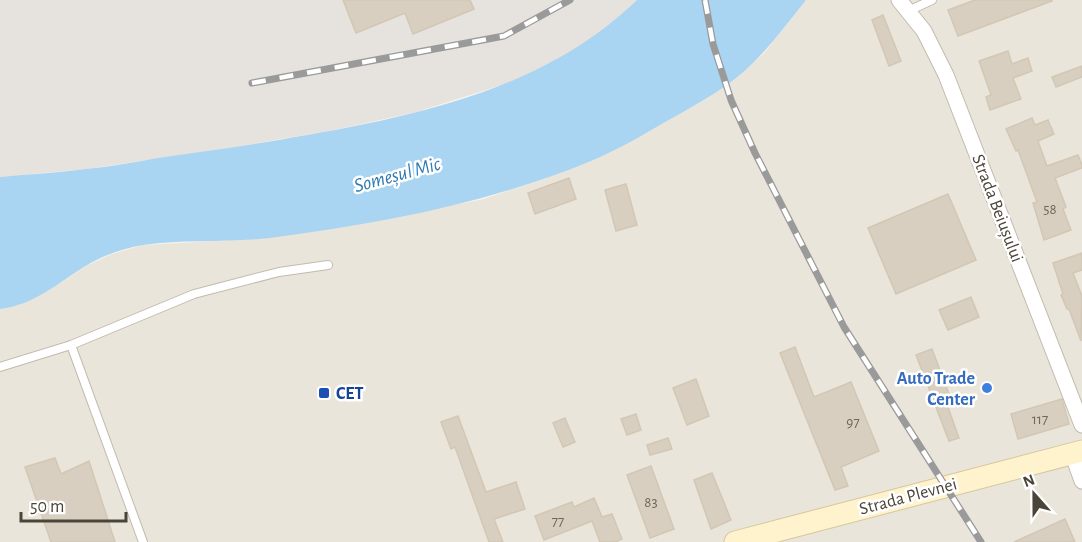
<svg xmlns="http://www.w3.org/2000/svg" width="1082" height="542" font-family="'Alegreya Sans',sans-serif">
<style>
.residential{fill:#eae5da}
.industrial{fill:#e6e2dd}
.water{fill:#a9d4f2}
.building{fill:#d8cfc1;stroke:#d3c7b4;stroke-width:1.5}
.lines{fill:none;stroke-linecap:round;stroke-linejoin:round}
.lane-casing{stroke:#c2bbae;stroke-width:10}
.street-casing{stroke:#c2bbae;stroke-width:17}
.secondary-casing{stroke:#d6c79b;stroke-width:23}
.lane{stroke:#fff;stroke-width:8}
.street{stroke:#fff;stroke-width:15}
.secondary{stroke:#fff3cd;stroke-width:21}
.rail-casing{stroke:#9a9a9a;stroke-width:7}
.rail{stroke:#fff;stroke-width:4.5;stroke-dasharray:14;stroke-linecap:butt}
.shop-dot{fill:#3f7fe0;stroke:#fff;stroke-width:2}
.transit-dot{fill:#1a4fb4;stroke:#fff;stroke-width:2}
.labels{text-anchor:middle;stroke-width:5;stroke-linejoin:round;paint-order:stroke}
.number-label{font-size:15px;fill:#6e675b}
.street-label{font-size:18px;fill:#4b4439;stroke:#fff}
.shop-label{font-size:18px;font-weight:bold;fill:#366cbe;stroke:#fff;text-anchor:end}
.transit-label{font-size:18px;font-weight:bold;fill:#164399;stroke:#fff;text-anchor:start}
.water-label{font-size:20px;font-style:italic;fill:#2e7ab2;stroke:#fff}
</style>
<rect width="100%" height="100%" fill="#f6f3ec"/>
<polygon class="residential" points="806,0 1082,0 1082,542 0,542 0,309 6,308 61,283 86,266 112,254 143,245 268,238 347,226 484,199 544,179 593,160 640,136 706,99 739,76 765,52"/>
<polygon class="industrial" points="0,0 637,0 613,23 585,43 546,66 508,83 416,112 339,129 241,146 87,169 0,177"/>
<path class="water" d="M637,0H806C785,26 766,53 740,75C718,93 692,107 667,121C643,135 617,150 591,161C490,203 379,224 270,238C228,243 185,239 143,245C124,248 101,256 84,267C57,284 33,305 0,309V177C29,174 57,173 86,169C110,167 134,162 158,158C198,152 239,147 279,140C407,118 541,93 637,0Z"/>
<g class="building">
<polygon points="343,0 470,0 474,9 413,34 405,13 356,33"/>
<polygon points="975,0 1052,0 1052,1 958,36 948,10"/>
<polygon points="883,15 901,61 889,66 872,20"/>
<polygon points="1008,51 1012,64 1028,58 1032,71 1013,78 1021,99 990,110 986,97 991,95 979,61"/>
<polygon points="1082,66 1082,77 1056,87 1052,77"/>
<polygon points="1032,118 1035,125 1048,120 1054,134 1038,141 1047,166 1078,155 1082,165 1082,168 1055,178 1066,207 1063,209 1071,230 1044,240 1033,203 1037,202 1018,150 1016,151 1006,129"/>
<polygon points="569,178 576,199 535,214 528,193"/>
<polygon points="626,184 637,225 616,231 605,190"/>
<polygon points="948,194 976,260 896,294 868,228"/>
<polygon points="1082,253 1082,270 1073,273 1082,296 1081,341 1069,309 1067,309 1061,295 1063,294 1053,263"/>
<polygon points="971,297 979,317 948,330 939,310"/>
<polygon points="795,347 814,397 851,382 879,451 841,467 848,486 835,490 780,353"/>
<polygon points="932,349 949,394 944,396 959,438 949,441 916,355"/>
<polygon points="696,379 709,416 687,425 673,388"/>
<polygon points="1062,399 1069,424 1018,439 1011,414"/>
<polygon points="636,414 641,430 627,435 621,419"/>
<polygon points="458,416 486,492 516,482 525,509 494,519 503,542 489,542 455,447 451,449 441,422"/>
<polygon points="565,418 575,442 563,447 553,423"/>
<polygon points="668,438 672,449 650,455 647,445"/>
<polygon points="55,458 61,474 89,461 115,542 51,542 25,467"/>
<polygon points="651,466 674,529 650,538 627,475"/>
<polygon points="712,473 731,520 711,529 694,480"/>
<polygon points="594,498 602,517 612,514 622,539 615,542 600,542 592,521 544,540 535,516 572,502 574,507"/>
<polygon points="1065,519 1075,542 1014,542"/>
</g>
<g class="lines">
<g class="lane-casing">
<g id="lane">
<polyline points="908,11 932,0"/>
<polyline points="71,345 143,542"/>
<polyline points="0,367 71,345 194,294 279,272 328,265"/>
</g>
</g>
<g class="street-casing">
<g id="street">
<polyline points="899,0 924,31 946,75 1082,425"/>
<polyline points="1072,453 1082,481"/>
</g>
</g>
<g class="secondary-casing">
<polyline id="secondary" points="735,542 1082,451"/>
</g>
<use href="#lane" class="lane"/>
<use href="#street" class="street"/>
<use href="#secondary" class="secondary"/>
<g class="rail-casing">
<g id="rail">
<polyline points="705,0 713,44 731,100 755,153 844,327 981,542"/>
<polyline points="252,83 504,36 570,0"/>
</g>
</g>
<use href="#rail" class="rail"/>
</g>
<circle class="shop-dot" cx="987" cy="388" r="6"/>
<rect class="transit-dot" x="318" y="387" width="12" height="12" rx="3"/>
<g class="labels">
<g class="number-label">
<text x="1050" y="214">58</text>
<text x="1040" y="424">117</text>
<text x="853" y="427">97</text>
<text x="651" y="507">83</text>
<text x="558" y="526">77</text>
</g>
<g class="street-label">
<text transform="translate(998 208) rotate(69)" y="6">Strada Beiușului</text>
<text transform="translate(908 496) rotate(-15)" y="6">Strada Plevnei</text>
</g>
<g class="shop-label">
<text x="975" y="384">Auto Trade<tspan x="975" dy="21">Center</tspan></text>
</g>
<g class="transit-label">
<text x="336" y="399">CET</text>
</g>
<g class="water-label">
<text transform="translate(397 174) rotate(-15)" y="7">Someșul Mic</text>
</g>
</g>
<g transform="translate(1034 494) rotate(339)" stroke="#ffffff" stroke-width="4.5" paint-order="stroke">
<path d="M0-4.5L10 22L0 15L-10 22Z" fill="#4b4439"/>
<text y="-9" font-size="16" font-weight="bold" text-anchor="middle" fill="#4b4439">N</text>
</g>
<path d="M21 512v9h105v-9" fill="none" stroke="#4b4439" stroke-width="3"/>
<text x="30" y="512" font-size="18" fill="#4b4439" stroke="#ffffff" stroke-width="4.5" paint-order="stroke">50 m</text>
</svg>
